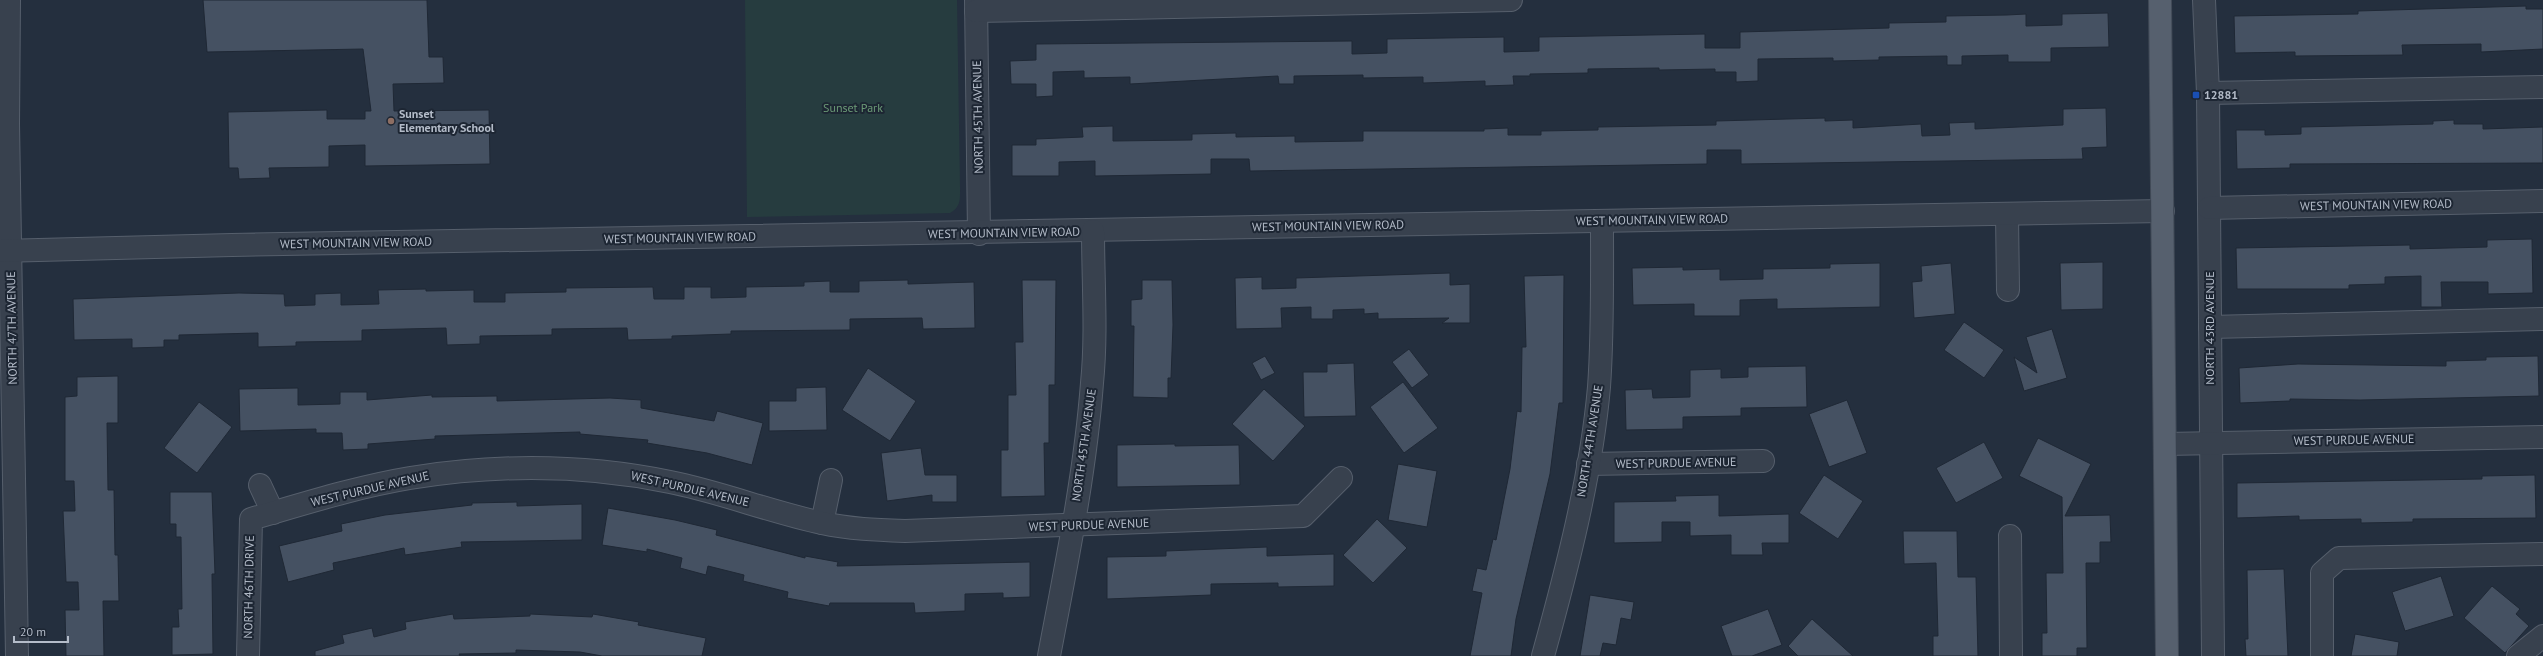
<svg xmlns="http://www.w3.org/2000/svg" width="2543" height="656" font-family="'PT Sans',sans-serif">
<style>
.green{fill:#263c3f}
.building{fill:#455162;stroke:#1f2835}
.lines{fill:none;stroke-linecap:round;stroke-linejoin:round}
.minor-casing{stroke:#565f6c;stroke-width:24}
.major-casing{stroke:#414a57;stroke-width:24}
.minor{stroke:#38414e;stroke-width:22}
.major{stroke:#56606e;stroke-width:22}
.transit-dot{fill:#1a4fb4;stroke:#1d2633;stroke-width:1.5}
.education-dot{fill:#8d6e63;stroke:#1d2633;stroke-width:1.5}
.labels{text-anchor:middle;stroke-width:4;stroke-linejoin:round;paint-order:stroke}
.poi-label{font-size:12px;font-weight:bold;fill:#b4bcc9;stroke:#1d2633;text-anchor:start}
.park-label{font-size:12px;fill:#6b9a76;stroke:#1d2633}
.street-label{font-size:12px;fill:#b4bcc9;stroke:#1d2633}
</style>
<rect width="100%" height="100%" fill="#242f3e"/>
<path class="green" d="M745,0H957L960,187C960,199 961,207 950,213L747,217Z"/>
<g class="building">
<polygon points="203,0 427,0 429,57 443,57 444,83 393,84 394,111 489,110 490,164 365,166 365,145 329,146 329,167 269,168 270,178 239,179 238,168 229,168 228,112 327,110 327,119 365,119 365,111 371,111 363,49 207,52"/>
<polygon points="2526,6 2526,9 2543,9 2543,49 2481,52 2481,44 2402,45 2403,55 2295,56 2295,52 2235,53 2234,16 2358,14 2358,11"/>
<polygon points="2108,13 2109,47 2051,48 2051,62 2008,62 2008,55 1962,56 1962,65 1947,65 1947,56 1879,57 1879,60 1833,61 1833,58 1758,59 1758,81 1736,82 1736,72 1715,72 1715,69 1659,70 1659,68 1588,69 1588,73 1530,74 1530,76 1513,76 1514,85 1485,86 1485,81 1423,83 1423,77 1363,78 1363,75 1294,76 1294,84 1279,84 1278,76 1130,84 1130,77 1084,78 1084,71 1053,72 1053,96 1036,97 1036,84 1011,84 1010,61 1036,60 1036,44 1352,41 1352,54 1387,53 1387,39 1504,37 1504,52 1539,51 1539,37 1705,34 1705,48 1740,48 1740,32 1889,28 1889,23 1946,22 1946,16 2007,15 2026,14 2026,26 2062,25 2062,14"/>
<polygon points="2106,108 2107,147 2082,148 2083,159 1741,164 1741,150 1707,150 1707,164 1250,171 1249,159 1211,159 1211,174 1095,176 1095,161 1059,162 1059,176 1012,176 1012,145 1036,145 1036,139 1083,137 1082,127 1113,126 1113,141 1192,140 1192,134 1236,133 1236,137 1295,136 1295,142 1363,141 1363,131 1484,131 1484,129 1508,128 1508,135 1541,135 1541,131 1598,130 1598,127 1716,125 1716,121 1825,118 1825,121 1853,120 1853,128 1921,124 1922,136 1950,135 1949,123 1975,122 1975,129 2063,125 2063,109"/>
<polygon points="2454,120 2454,124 2483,124 2483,129 2543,127 2543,163 2290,164 2290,168 2237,169 2236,130 2265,130 2265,135 2301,134 2301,127 2433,124 2433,121"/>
<polygon points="2532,239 2533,293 2488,294 2488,282 2441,282 2442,307 2421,307 2421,276 2385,277 2385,284 2349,285 2349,289 2237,289 2236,248 2410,245 2410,249 2487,247 2487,240"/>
<polygon points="2103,262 2103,309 2061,310 2060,263"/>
<polygon points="1880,263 1880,307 1777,309 1777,299 1740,300 1740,316 1694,316 1694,304 1633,305 1632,268 1683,267 1683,270 1720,269 1720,280 1763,279 1763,269 1830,268 1830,264"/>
<polygon points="1951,263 1955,314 1914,318 1912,282 1922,281 1921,266"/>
<polygon points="1450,273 1450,285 1470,284 1470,323 1442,323 1449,318 1378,319 1378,313 1364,314 1364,309 1333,310 1333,319 1311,319 1311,307 1281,308 1282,328 1236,329 1235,278 1262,277 1262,289 1296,288 1296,278"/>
<polygon points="1564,275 1563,403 1559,403 1550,474 1516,619 1511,656 1470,656 1482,593 1472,591 1477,568 1486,570 1493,539 1496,540 1510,469 1517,411 1521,412 1522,347 1526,347 1524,276"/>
<polygon points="908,280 908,284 974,282 975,328 923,329 922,318 850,319 850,330 731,331 731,334 672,336 672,339 628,340 627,328 552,329 552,335 480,336 480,344 447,345 446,328 362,330 362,341 296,342 296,346 258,347 258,333 179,335 179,340 164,340 164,347 132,348 132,339 74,340 73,299 239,293 284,294 285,306 315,305 315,294 341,293 341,305 379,304 378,290 426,289 426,291 474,290 474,302 505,302 505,293 566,292 566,288 653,287 654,299 684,299 684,287 711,287 711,298 746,297 746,287 804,286 804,282 830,281 830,292 859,292 859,281"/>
<polygon points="1022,280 1056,280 1055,385 1049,385 1049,443 1044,443 1045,496 1001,497 1001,450 1008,450 1008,395 1016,395 1015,342 1023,342"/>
<polygon points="1142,280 1172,280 1173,325 1171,378 1168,378 1168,398 1133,397 1134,326 1131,326 1131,300 1142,299"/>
<polygon points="1964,322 2004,350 1984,378 1944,350"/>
<polygon points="2052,329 2067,378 2024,391 2014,357 2037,373 2026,337"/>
<polygon points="1409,349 1429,375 1412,388 1392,362"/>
<polygon points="1265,356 1275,373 1261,380 1252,363"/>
<polygon points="2538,356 2539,396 2360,400 2290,399 2290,401 2240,403 2239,368 2298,364 2446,366 2446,361 2486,360 2486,357"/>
<polygon points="1354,363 1356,416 1304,417 1303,372 1327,372 1327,364"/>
<polygon points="1806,366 1807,407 1741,408 1741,416 1683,417 1683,429 1626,430 1625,390 1652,389 1653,398 1690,397 1690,370 1721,369 1721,378 1748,377 1748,367"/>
<polygon points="868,368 916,401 890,441 842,410"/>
<polygon points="118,376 118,423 107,423 108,490 114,490 115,555 118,555 119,601 103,601 104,656 66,656 65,610 79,610 78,582 66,582 63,511 75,511 74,481 65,481 65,397 77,396 77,377"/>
<polygon points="1403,382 1438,428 1404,453 1370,407"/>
<polygon points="826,387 827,430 769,431 769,401 796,401 796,388"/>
<polygon points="298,388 298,405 340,404 340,392 367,392 367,400 432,395 432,397 497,396 497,401 610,398 641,400 641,408 714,421 717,411 763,423 752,465 707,453 647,443 648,440 580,434 580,432 435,436 435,439 368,444 368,449 343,450 342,433 316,433 316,429 240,431 239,389"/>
<polygon points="1264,389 1305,426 1273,461 1232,424"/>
<polygon points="1847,400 1867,453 1829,467 1809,414"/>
<polygon points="199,402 232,427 197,473 164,448"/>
<polygon points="2038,438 2091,464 2065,516 2110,515 2111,542 2100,542 2100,563 2086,563 2087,648 2077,648 2077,656 2042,656 2042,633 2047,633 2046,573 2063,573 2062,497 2019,476"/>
<polygon points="1984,442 2003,478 1956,503 1936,468"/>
<polygon points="1175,444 1175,446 1239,445 1240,485 1117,487 1117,445"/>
<polygon points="921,448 925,475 957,475 957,502 932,502 932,495 887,501 881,453"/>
<polygon points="1398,464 1437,471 1427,527 1388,520"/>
<polygon points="1824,475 1863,501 1838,539 1799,513"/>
<polygon points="2535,475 2536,518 2413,519 2413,522 2361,523 2361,519 2299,520 2299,516 2237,518 2237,483 2482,479 2482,476"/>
<polygon points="170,492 212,492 215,574 212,574 213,654 172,655 172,627 179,627 178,609 182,609 181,537 176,537 176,524 170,524"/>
<polygon points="1719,495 1719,516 1789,514 1789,543 1762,543 1763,555 1731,555 1731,535 1690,536 1690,522 1662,522 1662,542 1614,543 1614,502 1676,501 1675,496"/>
<polygon points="517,502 517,506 582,504 582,540 461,542 462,547 405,555 404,548 333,563 334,570 288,582 279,546 342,531 341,524 385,515 472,505 472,503"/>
<polygon points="608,508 675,520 717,530 716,535 805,558 805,556 838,562 837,566 1030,562 1030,597 1003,598 1003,593 965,594 965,611 915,613 914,603 830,603 829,606 787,598 788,592 743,581 744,575 708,566 706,575 680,568 682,558 647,549 647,552 602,545"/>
<polygon points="1377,519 1407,548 1373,583 1343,555"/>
<polygon points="1903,531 1957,531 1958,577 1976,577 1978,656 1933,656 1933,636 1938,636 1936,563 1904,564"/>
<polygon points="1267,547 1267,556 1334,554 1334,586 1278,587 1278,583 1211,584 1211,595 1107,599 1107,557 1166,556 1166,551"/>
<polygon points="2284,569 2288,656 2246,656 2245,639 2248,639 2247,570"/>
<polygon points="2441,576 2454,616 2405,631 2392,592"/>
<polygon points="2492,586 2520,609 2516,614 2529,626 2505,653 2464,618"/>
<polygon points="1590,595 1634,602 1631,620 1621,618 1616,645 1603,643 1600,656 1580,656"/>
<polygon points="1768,609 1782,645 1752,656 1732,656 1721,626"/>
<polygon points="453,614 454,619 530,616 530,614 592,617 593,614 639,622 638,625 706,638 702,656 602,656 580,652 516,650 516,653 459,654 460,656 315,656 315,651 344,643 342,635 372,628 374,637 406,629 405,622"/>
<polygon points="1812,619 1853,656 1798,656 1788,646"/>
<polygon points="2355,634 2399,642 2397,656 2351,656"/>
</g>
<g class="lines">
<g class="minor-casing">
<g id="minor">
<polyline points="9,0 8,124 17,656"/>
<polyline points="976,0 979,234"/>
<polyline points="2204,0 2208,93 2213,656"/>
<polyline points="976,11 1511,0"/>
<polyline points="2208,93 2543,87"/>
<polyline points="2209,208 2543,201"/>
<polyline points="2007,214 2008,290"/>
<polyline points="0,251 232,245 2163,211"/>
<polyline points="2210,327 2543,319"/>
<polyline points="2165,444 2543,437"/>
<polyline points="1588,464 1763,461"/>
<polyline points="260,485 273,513"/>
<polyline points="822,523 831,480"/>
<polyline points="2010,536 2011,656"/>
<path d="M248,656L251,519C303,504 356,487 410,478C497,464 583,464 670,482C721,492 770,512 822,523C849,529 877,530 905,531L1303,516L1341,478"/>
<path d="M1049,656C1066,566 1085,475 1092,383C1097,333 1093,282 1093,231"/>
<path d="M1543,656C1567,569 1591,477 1599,387C1603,332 1602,276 1602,221"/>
<polyline points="2322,656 2322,573 2339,558 2543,554"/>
<polyline points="2518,656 2543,636"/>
</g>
</g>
<g class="major-casing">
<polyline id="major" points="2160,0 2167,656"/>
</g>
<use href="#minor" class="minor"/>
<use href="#major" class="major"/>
</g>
<rect class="transit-dot" x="2192" y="91" width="8" height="8" rx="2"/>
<circle class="education-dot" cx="391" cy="121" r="4"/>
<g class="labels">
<g class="poi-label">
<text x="2204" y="99">12881</text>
<text x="399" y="118">Sunset<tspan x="399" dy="14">Elementary School</tspan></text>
</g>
<g class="park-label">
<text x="853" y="112">Sunset Park</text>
</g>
<g class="street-label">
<text transform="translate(978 117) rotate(-91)" y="4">NORTH 45TH AVENUE</text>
<text transform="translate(2376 205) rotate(-1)" y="4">WEST MOUNTAIN VIEW ROAD</text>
<text transform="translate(1652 220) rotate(-1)" y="4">WEST MOUNTAIN VIEW ROAD</text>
<text transform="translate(1328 226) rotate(-1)" y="4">WEST MOUNTAIN VIEW ROAD</text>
<text transform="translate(1004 233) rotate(-1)" y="4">WEST MOUNTAIN VIEW ROAD</text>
<text transform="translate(680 238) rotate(-1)" y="4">WEST MOUNTAIN VIEW ROAD</text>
<text transform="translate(356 243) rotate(-1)" y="4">WEST MOUNTAIN VIEW ROAD</text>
<text transform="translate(12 328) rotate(-91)" y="4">NORTH 47TH AVENUE</text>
<text transform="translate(2210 328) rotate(-90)" y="4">NORTH 43RD AVENUE</text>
<text transform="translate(2354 440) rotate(-1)" y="4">WEST PURDUE AVENUE</text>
<text transform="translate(1590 441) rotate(-81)" y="4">NORTH 44TH AVENUE</text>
<text transform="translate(1084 445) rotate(-82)" y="4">NORTH 45TH AVENUE</text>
<text transform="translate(1676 463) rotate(-1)" y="4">WEST PURDUE AVENUE</text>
<text transform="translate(370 489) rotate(-13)" y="4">WEST PURDUE AVENUE</text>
<text transform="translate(690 489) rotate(13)" y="4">WEST PURDUE AVENUE</text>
<text transform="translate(1089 525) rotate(-2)" y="4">WEST PURDUE AVENUE</text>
<text transform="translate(249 587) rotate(-89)" y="4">NORTH 46TH DRIVE</text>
</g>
</g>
<path d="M14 636v6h54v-6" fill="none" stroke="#b4bcc9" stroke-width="2"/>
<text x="20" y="636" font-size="12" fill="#b4bcc9" stroke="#1d2633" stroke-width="3" paint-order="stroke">20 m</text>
</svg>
